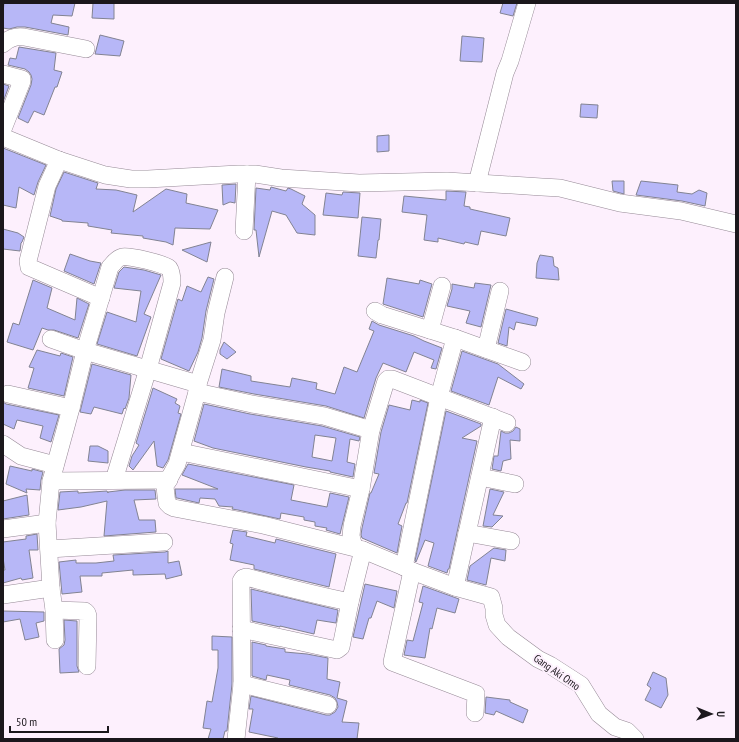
<svg xmlns="http://www.w3.org/2000/svg" width="739" height="742" font-family="'PT Sans Narrow',sans-serif">
<style>
.building{fill:#b7b7f7;stroke:#828392;fill-rule:evenodd}
.lines{fill:none;stroke-linecap:round;stroke-linejoin:round}
.minor-casing{stroke:#968a96;stroke-width:18}
.minor{stroke:#fff;stroke-width:17}
.labels{text-anchor:middle;stroke-width:4;stroke-linejoin:round;paint-order:stroke}
.street-label{font-size:11px;fill:#1b171c;stroke:#fdf0fd}
</style>
<rect width="100%" height="100%" fill="#fdf0fd"/>
<g class="building">
<polygon points="4,3 75,3 72,16 53,15 51,23 69,27 68,35 25,27 17,27 9,29 3,28 3,13"/>
<polygon points="93,3 114,3 114,19 92,18"/>
<polygon points="503,3 517,3 513,16 500,13"/>
<polygon points="100,35 124,41 120,56 95,54"/>
<polygon points="462,36 484,38 482,62 460,61"/>
<polygon points="19,47 56,53 54,70 62,72 57,87 55,87 44,115 34,111 28,123 18,118 31,85 32,79 31,75 29,72 25,69 8,65 10,58 16,59"/>
<polygon points="3,84 9,86 3,102"/>
<polygon points="581,104 598,105 597,118 580,117"/>
<polygon points="389,135 389,151 377,152 377,136"/>
<polygon points="3,148 46,165 38,182 34,195 19,187 16,208 3,205"/>
<polygon points="64,172 98,183 96,189 116,190 137,195 133,212 166,189 187,194 186,203 218,210 210,229 175,228 173,245 166,242 143,238 143,236 111,233 112,230 88,226 88,223 62,221 62,220 50,216 56,189"/>
<polygon points="612,181 624,181 624,194 613,191"/>
<polygon points="641,181 678,185 677,192 692,194 699,190 707,193 705,206 682,201 636,195"/>
<polygon points="236,184 235,203 230,202 223,205 222,185"/>
<polygon points="271,187 286,191 288,188 291,189 305,196 302,204 315,215 315,235 297,233 286,215 272,211 259,257 256,230 254,230 256,188 270,190"/>
<polygon points="446,191 466,192 464,206 470,207 470,209 510,218 506,236 481,231 478,245 465,242 464,244 438,238 438,242 424,240 427,215 402,212 404,196 446,200"/>
<polygon points="343,192 360,193 358,218 323,215 326,193 342,195"/>
<polygon points="362,217 381,219 379,240 378,240 376,258 358,256"/>
<polygon points="3,229 18,233 24,237 22,242 21,243 20,251 3,249"/>
<polygon points="211,242 207,262 182,250"/>
<polygon points="70,254 90,261 101,263 94,284 64,271"/>
<polygon points="540,255 553,257 554,266 558,268 559,280 536,278 537,263"/>
<polygon points="124,267 144,270 161,275 144,314 151,317 137,356 97,344 107,312 136,322 141,291 114,288 119,272"/>
<polygon points="208,277 214,279 206,311 202,338 198,352 189,371 161,359 178,299 182,301 187,286 201,292"/>
<polygon points="387,278 419,284 420,280 432,284 423,317 383,304"/>
<polygon points="33,280 52,288 47,308 75,320 77,298 89,304 78,338 54,330 48,330 42,328 33,350 7,342 13,323 19,325"/>
<polygon points="475,283 491,285 481,327 466,323 470,311 447,306 452,289 452,284 474,288"/>
<polygon points="506,309 538,318 536,326 516,322 514,330 509,327 507,346 498,343"/>
<polygon points="372,321 379,325 414,336 424,341 442,348 436,369 431,368 434,360 414,352 406,372 383,363 376,378 364,418 326,406 254,394 219,387 222,369 251,376 251,381 290,387 292,378 317,383 316,389 335,394 344,367 357,372 374,331 369,329"/>
<polygon points="224,342 236,352 227,359 220,354 220,350"/>
<polygon points="37,350 60,356 61,353 73,357 64,396 28,388 34,368 29,367"/>
<polygon points="462,351 498,364 524,384 521,389 498,377 489,405 451,391"/>
<polygon points="92,364 131,375 129,398 125,409 124,408 122,414 94,407 91,414 80,412"/>
<polygon points="153,388 177,399 175,403 180,406 178,413 181,414 168,460 163,468 157,466 154,441 133,470 129,466 132,456 139,445 136,443"/>
<polygon points="412,400 420,402 420,400 428,403 407,503 406,503 398,524 402,526 397,553 362,538 361,535 362,528 370,493 371,493 379,474 374,473 381,432 389,405 410,410"/>
<polygon points="3,402 6,404 59,415 51,442 40,438 43,426 17,420 14,429 3,424"/>
<path d="M204,404L250,414L322,426L360,437L359,441L350,439L347,462L355,464L353,477L330,472V471L306,467L213,448L194,441ZM315,435L336,438L332,461L312,457Z"/>
<polygon points="446,411 481,424 481,426 462,438 477,441 449,569 448,569 447,573 428,566 434,543 425,540 416,562 415,561"/>
<polygon points="516,427 520,429 520,441 510,440 511,459 503,461 501,471 492,469 494,456 498,456 501,431 505,433 509,433 513,431"/>
<polygon points="90,446 98,446 108,451 108,463 88,461"/>
<polygon points="188,464 294,485 291,500 327,507 330,493 349,497 340,534 326,530 327,528 315,526 315,522 304,520 304,517 281,513 280,519 238,510 232,509 233,507 219,506 215,499 200,498 199,503 177,498 176,498 175,489 218,489 182,475"/>
<polygon points="10,466 32,471 32,469 43,472 41,480 40,490 26,489 27,493 6,484"/>
<polygon points="490,489 504,492 493,515 503,516 492,527 483,526"/>
<polygon points="125,490 155,490 156,499 134,500 139,520 155,520 156,532 104,536 107,501 81,507 58,510 60,492 78,491 78,493 107,491 108,493 108,492"/>
<polygon points="27,495 29,515 3,519 3,501"/>
<polygon points="233,530 247,532 246,536 275,543 276,539 336,554 329,587 254,569 254,565 230,560 233,544 230,543"/>
<polygon points="37,534 38,550 29,550 33,578 22,580 21,578 3,583 3,570 5,570 3,558 3,542 26,539 26,536"/>
<polygon points="494,548 506,550 505,561 491,558 486,585 467,580 470,566"/>
<polygon points="168,551 168,563 179,561 182,575 166,579 165,574 133,575 133,570 102,573 102,576 80,576 82,592 62,594 59,562 76,560 76,563 96,563 114,561 113,555 165,552"/>
<polygon points="365,584 397,591 394,608 377,601 371,618 369,618 363,639 353,637"/>
<polygon points="423,586 459,599 455,613 437,608 432,629 430,628 425,658 404,655 407,640 413,641 423,603 419,602"/>
<polygon points="251,589 338,610 336,623 317,620 314,634 280,626 280,627 252,621"/>
<polygon points="3,611 44,612 44,621 36,623 39,637 25,640 20,619 3,622"/>
<polygon points="64,620 77,621 77,666 79,672 60,673 59,649 64,645 65,640"/>
<polygon points="212,636 232,637 232,684 227,731 225,731 223,739 208,739 211,729 203,728 207,701 212,702 218,668 218,650 212,650"/>
<polygon points="252,642 266,645 266,646 285,649 285,652 307,654 328,658 327,679 340,682 337,698 347,701 342,722 359,723 357,739 278,739 278,738 249,732 253,709 249,709 251,696 326,715 330,715 335,712 338,707 337,702 335,698 330,695 289,685 290,680 267,675 266,680 252,676"/>
<polygon points="653,672 666,678 668,695 661,708 645,700 651,688 647,685"/>
<polygon points="486,697 510,700 510,702 528,710 523,723 496,711 494,715 485,713"/>
</g>
<g class="lines">
<g class="minor-casing">
<g id="minor">
<path d="M3,44C9,38 16,36 24,37L86,49"/>
<polyline points="3,74 22,79 22,81 3,129"/>
<polyline points="3,137 59,160 105,175 131,179 148,179 238,174 255,174 281,178 359,183 447,181 542,187 560,188 620,203 681,211 736,224"/>
<polyline points="59,160 47,186 28,261 29,267 101,298"/>
<polyline points="477,183 505,73 510,61 527,3"/>
<polyline points="244,231 247,174"/>
<polyline points="225,277 216,313 212,340 198,384 197,392 177,464 165,486 166,496 167,503 170,506 174,508 263,525 363,550 404,567 412,571 455,587 491,597 494,608 494,615 497,625 508,637 538,659 550,665 581,685 599,714 615,727 627,731 635,739"/>
<polyline points="375,311 382,315 455,338 522,362"/>
<polyline points="430,330 442,286"/>
<path d="M51,339L85,351L110,267C114,263 117,258 122,257C128,255 165,264 169,268C172,272 172,278 172,283L148,369L114,480"/>
<polyline points="486,349 500,291"/>
<polyline points="197,392 252,404 324,416 371,430"/>
<polyline points="8,394 71,408"/>
<polyline points="3,444 21,456 55,465"/>
<polyline points="181,452 361,489"/>
<polyline points="480,477 515,484"/>
<polyline points="51,481 169,480"/>
<polyline points="3,529 47,523"/>
<polyline points="467,533 511,541"/>
<polyline points="354,547 351,536 352,526 361,489 371,430 386,381 388,379 392,379 507,423"/>
<polyline points="49,549 164,542"/>
<polyline points="404,567 439,397 455,338"/>
<polyline points="412,571 392,662 476,694 475,713"/>
<polyline points="455,587 493,417"/>
<polyline points="3,595 51,588"/>
<polyline points="54,610 85,611 87,613 88,616 87,666"/>
<polyline points="241,629 337,650 341,647 350,602 363,550"/>
<polyline points="55,640 54,610 51,588 47,523 51,481 71,408 85,351 198,384"/>
<polyline points="242,684 328,705"/>
<path d="M236,739L242,684L241,581L243,578L246,577C280,586 315,595 350,602"/>
</g>
</g>
<use href="#minor" class="minor"/>
</g>
<g class="labels">
<g class="street-label">
<text transform="translate(557 672) rotate(35)" y="4">Gang Aki Omo</text>
</g>
</g>
<rect width="739" height="742" fill="none" stroke="#1b171c" stroke-width="8"/>
<g transform="translate(711 714) rotate(91)" stroke="#fdf0fd" stroke-width="3" paint-order="stroke">
<path d="M0-3L7 15L0 10L-7 15Z" fill="#1b171c"/>
<text y="-6" font-size="11" font-weight="bold" text-anchor="middle" fill="#1b171c">U</text>
</g>
<path d="M10 726v6h98v-6" fill="none" stroke="#1b171c" stroke-width="2"/>
<text x="16" y="726" font-size="12" fill="#1b171c" stroke="#fdf0fd" stroke-width="3" paint-order="stroke">50 m</text>
</svg>
